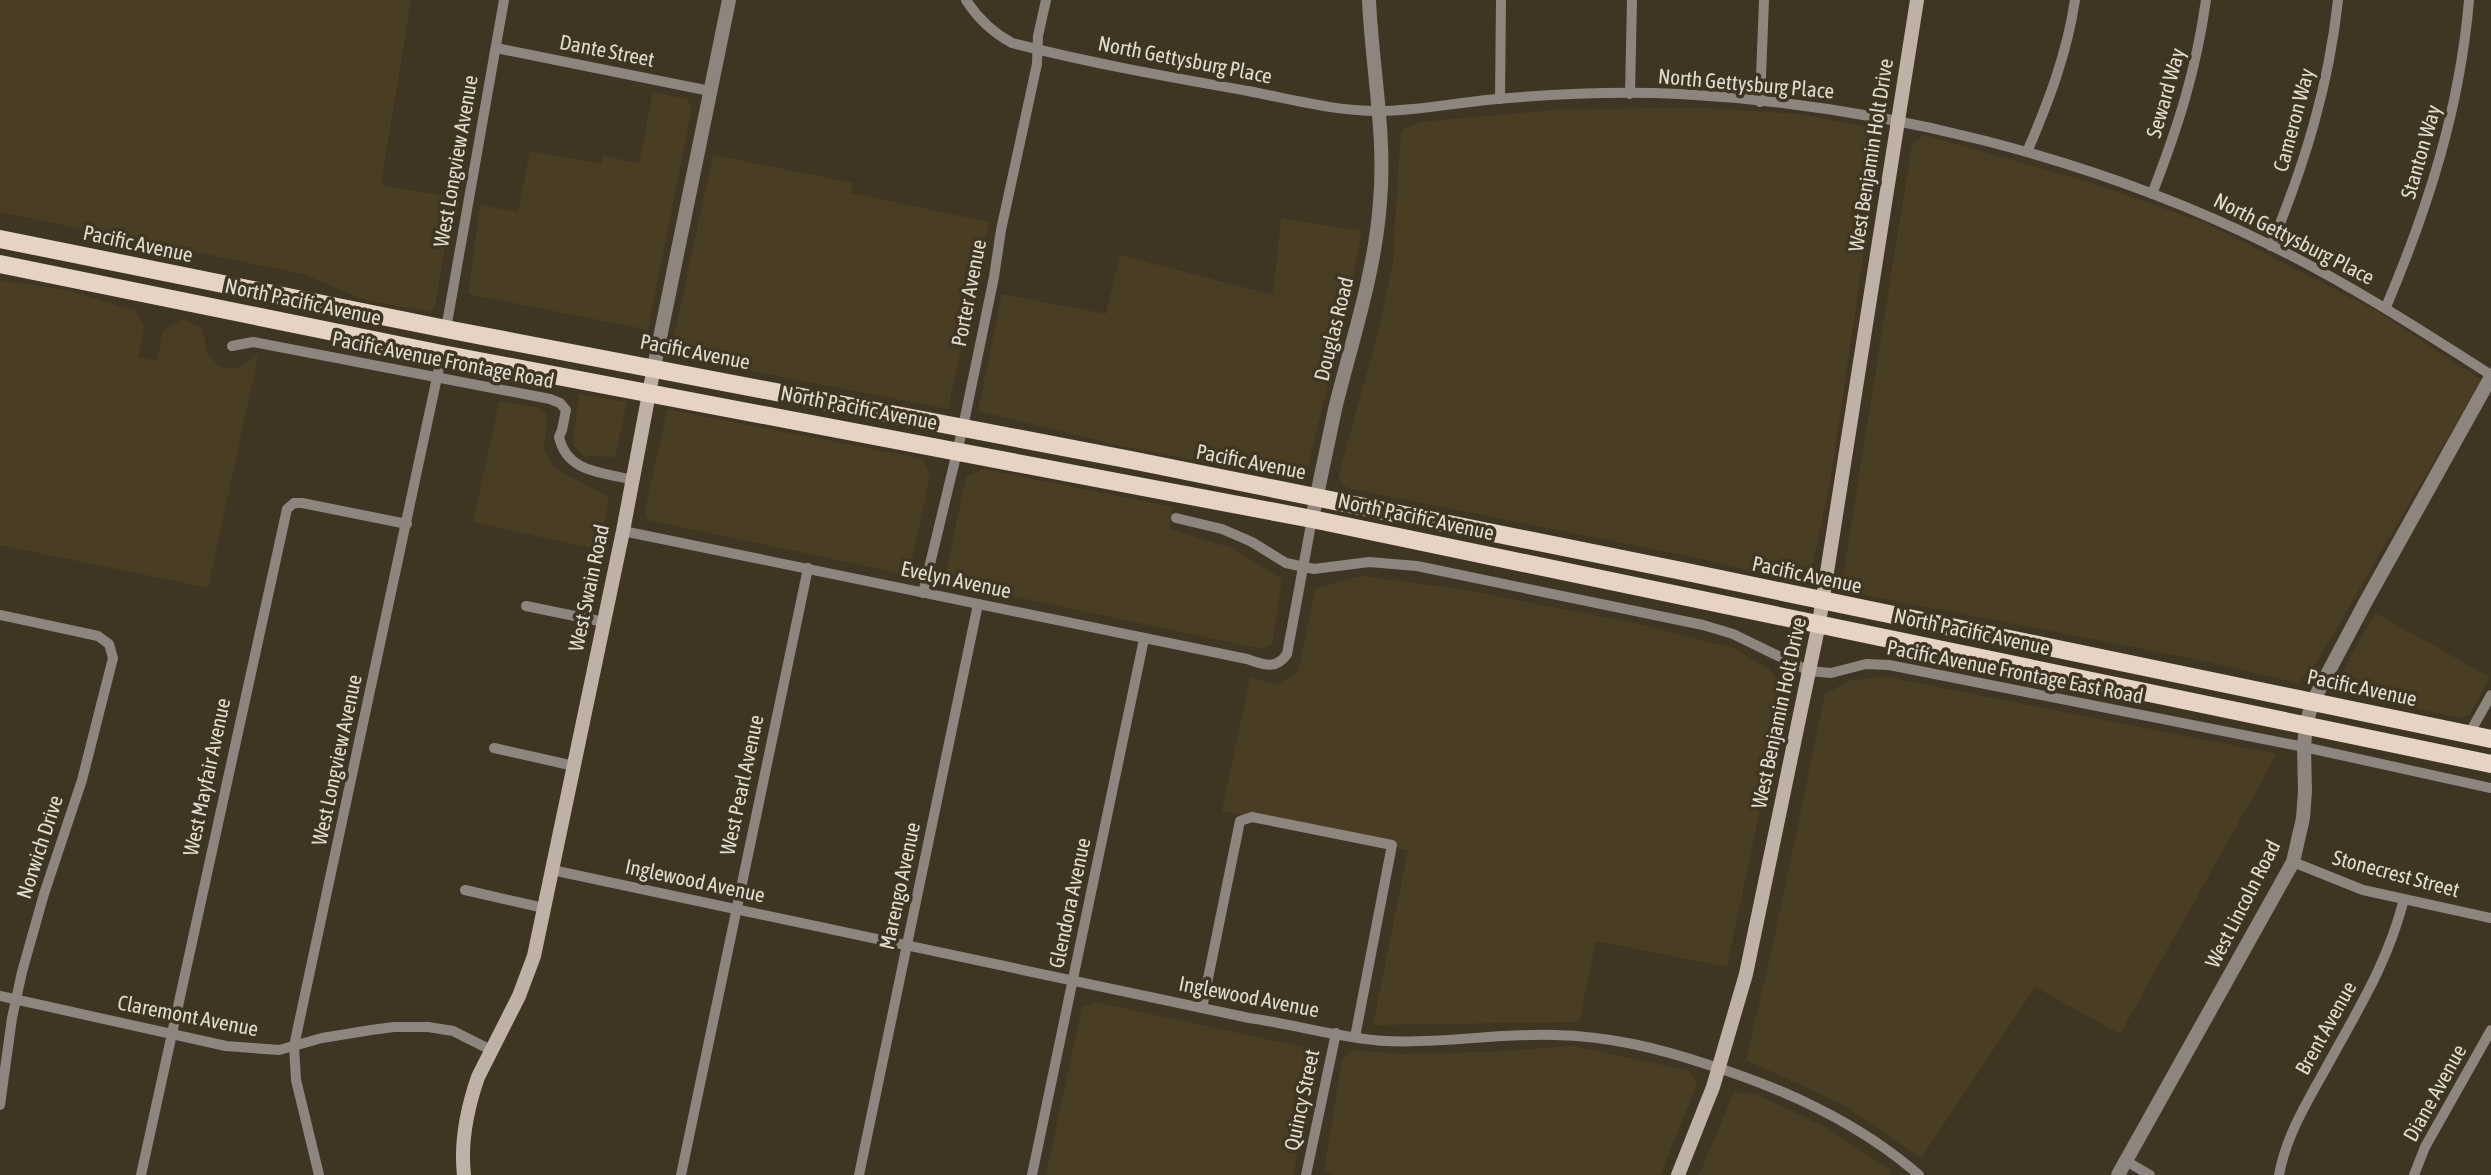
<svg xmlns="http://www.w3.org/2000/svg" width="2491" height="1175" font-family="'Asap Condensed',sans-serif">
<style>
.built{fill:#493e23}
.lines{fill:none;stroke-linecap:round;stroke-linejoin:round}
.minor{stroke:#8e857e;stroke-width:10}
.tertiary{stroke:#8e857e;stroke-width:14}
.secondary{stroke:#bfb1a5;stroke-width:14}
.primary{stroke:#e5d3c4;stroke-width:18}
.labels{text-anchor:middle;stroke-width:7;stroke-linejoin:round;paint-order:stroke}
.street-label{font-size:21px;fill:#e1dcd0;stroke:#3e3622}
</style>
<rect width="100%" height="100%" fill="#3e3622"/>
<g class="built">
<polygon points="0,0 411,0 381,185 453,197 435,307 429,312 362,299 303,274 0,212"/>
<polygon points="653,92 687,99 692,107 648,330 468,294 480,205 518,212 530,151 601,164 603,156 639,163"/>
<polygon points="1701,108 1799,114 1873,128 1879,133 1880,144 1830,482 1811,572 1797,583 1698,558 1352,489 1344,486 1339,479 1340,470 1379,329 1393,262 1398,175 1401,132 1404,129 1421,122 1565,109"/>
<polygon points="1924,135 2092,183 2208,224 2377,311 2481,380 2317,662 2298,683 2190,658 1849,592 1843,576 1912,144"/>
<polygon points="713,155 853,183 851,193 989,222 948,409 675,356 671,350"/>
<polygon points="1281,218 1362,231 1346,310 1307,469 1295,479 1121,446 978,411 1002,294 1106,314 1120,255 1273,295"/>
<polygon points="0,280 70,291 136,311 144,326 138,357 157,361 163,330 183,319 202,328 208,355 220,367 239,368 259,352 208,588 0,545"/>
<polygon points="579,394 627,402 615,457 584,456 573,445"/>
<polygon points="499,401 540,408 547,415 544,449 554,468 609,497 599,550 473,522"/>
<polygon points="667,409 923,459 930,475 911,566 899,573 648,520 645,511"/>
<polygon points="983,469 1173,507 1169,529 1232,548 1282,579 1272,644 1262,649 950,583 946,573 966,477"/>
<polygon points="1361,576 1461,589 1639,624 1733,648 1769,669 1785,690 1727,967 1596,941 1579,1022 1373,1025 1408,850 1222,811 1250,677 1277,684 1298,673 1315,589"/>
<polygon points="2375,613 2490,677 2470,714 2460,718 2344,693 2339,678"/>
<polygon points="1887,677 2277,754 2120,1034 2035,987 1921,1158 1840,1103 1746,1060 1773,944 1825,694 1851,680"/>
<polygon points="1095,1002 1313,1049 1317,1057 1293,1175 1046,1175 1082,1007"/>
<polygon points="1573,1046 1690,1071 1697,1084 1660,1175 1333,1175 1324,1170 1342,1060 1352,1050 1403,1054 1486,1052"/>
<polygon points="1734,1092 1758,1095 1827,1128 1892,1171 1890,1175 1699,1175"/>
</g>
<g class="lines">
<g class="minor">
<path d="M966,0C978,19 992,32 1012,43C1089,63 1169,77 1248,91C1290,99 1334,111 1378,111C1414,111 1450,104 1486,100C1550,94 1616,91 1680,94C1882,105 2089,156 2270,245C2348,283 2419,329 2491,375"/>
<polyline points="496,48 710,91"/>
<polyline points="1630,94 1632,0"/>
<polyline points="1500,99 1501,0"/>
<polyline points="1760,102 1764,0"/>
<path d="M2027,152C2048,103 2067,54 2075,0"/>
<path d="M2152,194C2178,127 2196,71 2206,0"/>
<path d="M2271,246C2304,166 2329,86 2338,0"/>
<path d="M2386,307C2428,208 2460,108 2469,0"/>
<polyline points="446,329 504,0"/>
<path d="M232,346L253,342L550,399L560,403L566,410L562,430L559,437C567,473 602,472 633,480"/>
<polyline points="1176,518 1222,529 1252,542 1286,563 1314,569 1369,562 1417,566 1703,625 1733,634 1809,671 1831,673 1866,664 1889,665 2304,747 2491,788"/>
<path d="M623,531L1247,659C1262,664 1276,671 1287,654L1312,519"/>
<polyline points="923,593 963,427 994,277 1001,230 1037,64 1038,36 1046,0"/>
<polyline points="526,606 604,622"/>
<polyline points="0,615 98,636 109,644 113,658 82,780 44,894 22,972 12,1018 0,1105"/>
<polyline points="2469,734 2491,695"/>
<polyline points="494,748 574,766"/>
<polyline points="2293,862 2363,890 2491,918"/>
<path d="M552,870L1249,1018C1294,1024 1339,1038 1385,1041C1442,1044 1498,1033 1554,1035C1609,1036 1658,1048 1709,1065C1785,1089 1858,1122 1919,1175"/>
<polyline points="465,890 544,908"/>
<polyline points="0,996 226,1046 279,1050 322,1038 371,1030 394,1027 428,1027 453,1031 491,1050"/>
<polyline points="1202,1008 1240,821 1252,817 1392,845 1355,1037"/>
<polyline points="2126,1161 2150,1175"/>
<polyline points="141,1175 287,509 294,503 302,503 407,524"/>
<polyline points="319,1175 296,1080 294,1046 442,354"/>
<polyline points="681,1175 808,568"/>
<polyline points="859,1175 978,604"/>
<polyline points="1032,1175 1144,639"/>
<polyline points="1306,1175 1336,1033"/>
<path d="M2279,1175C2286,1136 2307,1102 2326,1068C2357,1011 2388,963 2404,899"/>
<polyline points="2414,1175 2425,1147 2491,1030"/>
</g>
<g class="tertiary">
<polyline points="654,367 729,0"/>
<path d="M1312,519C1320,482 1327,446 1335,409C1352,340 1375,273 1380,202C1386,135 1372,67 1369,0"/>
<polyline points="2118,1175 2293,862 2303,818 2305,791 2304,747 2306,724 2313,701 2365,603 2491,377"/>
</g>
<g class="secondary">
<path d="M464,1175C460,1141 467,1109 478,1077L519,996L534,956L623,531L654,367"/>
<polyline points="1678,1175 1713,1087 1746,974 1819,623 1917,0"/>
</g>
<g class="primary">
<polyline points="0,239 446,329 1131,460 1682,571 2491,739"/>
<polyline points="0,264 442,354 1312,519 2491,764"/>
</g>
</g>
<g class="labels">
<g class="street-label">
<text transform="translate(607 51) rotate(11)" y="7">Dante Street</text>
<text transform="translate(1185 60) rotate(11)" y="7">North Gettysburg Place</text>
<text transform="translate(1746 84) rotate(5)" y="7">North Gettysburg Place</text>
<text transform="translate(2166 93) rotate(-74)" y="7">Seward Way</text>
<text transform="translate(2294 120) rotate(-75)" y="7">Cameron Way</text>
<text transform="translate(2421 152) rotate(-74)" y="7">Stanton Way</text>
<text transform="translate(1871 155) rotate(-81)" y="7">West Benjamin Holt Drive</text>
<text transform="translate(456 161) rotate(-80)" y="7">West Longview Avenue</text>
<text transform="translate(2294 239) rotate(27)" y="7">North Gettysburg Place</text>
<text transform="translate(138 244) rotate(12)" y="7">Pacific Avenue</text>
<text transform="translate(969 293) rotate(-79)" y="7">Porter Avenue</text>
<text transform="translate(303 302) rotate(12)" y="7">North Pacific Avenue</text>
<text transform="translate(1334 329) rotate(-76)" y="7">Douglas Road</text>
<text transform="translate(695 352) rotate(11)" y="7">Pacific Avenue</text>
<text transform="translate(443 360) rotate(11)" y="7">Pacific Avenue Frontage Road</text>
<text transform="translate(859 408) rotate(11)" y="7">North Pacific Avenue</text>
<text transform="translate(1251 462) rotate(11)" y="7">Pacific Avenue</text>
<text transform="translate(1416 517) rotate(12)" y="7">North Pacific Avenue</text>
<text transform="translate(1807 575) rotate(12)" y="7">Pacific Avenue</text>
<text transform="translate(956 580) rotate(12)" y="7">Evelyn Avenue</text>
<text transform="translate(589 588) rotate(-78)" y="7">West Swain Road</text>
<text transform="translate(1972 632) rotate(12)" y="7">North Pacific Avenue</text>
<text transform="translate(2015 672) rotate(11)" y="7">Pacific Avenue Frontage East Road</text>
<text transform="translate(2362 688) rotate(12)" y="7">Pacific Avenue</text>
<text transform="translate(1779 713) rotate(-78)" y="7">West Benjamin Holt Drive</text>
<text transform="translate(337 760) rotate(-78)" y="7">West Longview Avenue</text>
<text transform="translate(207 777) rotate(-78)" y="7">West Mayfair Avenue</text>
<text transform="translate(742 785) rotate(-78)" y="7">West Pearl Avenue</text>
<text transform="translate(40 847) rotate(-72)" y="7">Norwich Drive</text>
<text transform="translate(2396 874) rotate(15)" y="7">Stonecrest Street</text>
<text transform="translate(695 881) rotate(12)" y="7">Inglewood Avenue</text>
<text transform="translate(900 886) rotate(-78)" y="7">Marengo Avenue</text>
<text transform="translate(1070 903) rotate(-78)" y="7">Glendora Avenue</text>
<text transform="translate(2243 904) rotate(-63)" y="7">West Lincoln Road</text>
<text transform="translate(1249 997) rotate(11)" y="7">Inglewood Avenue</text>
<text transform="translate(188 1016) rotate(11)" y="7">Claremont Avenue</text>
<text transform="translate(2326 1028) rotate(-61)" y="7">Brent Avenue</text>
<text transform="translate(2435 1093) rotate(-61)" y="7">Diane Avenue</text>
<text transform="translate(1302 1100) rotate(-78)" y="7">Quincy Street</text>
</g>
</g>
</svg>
